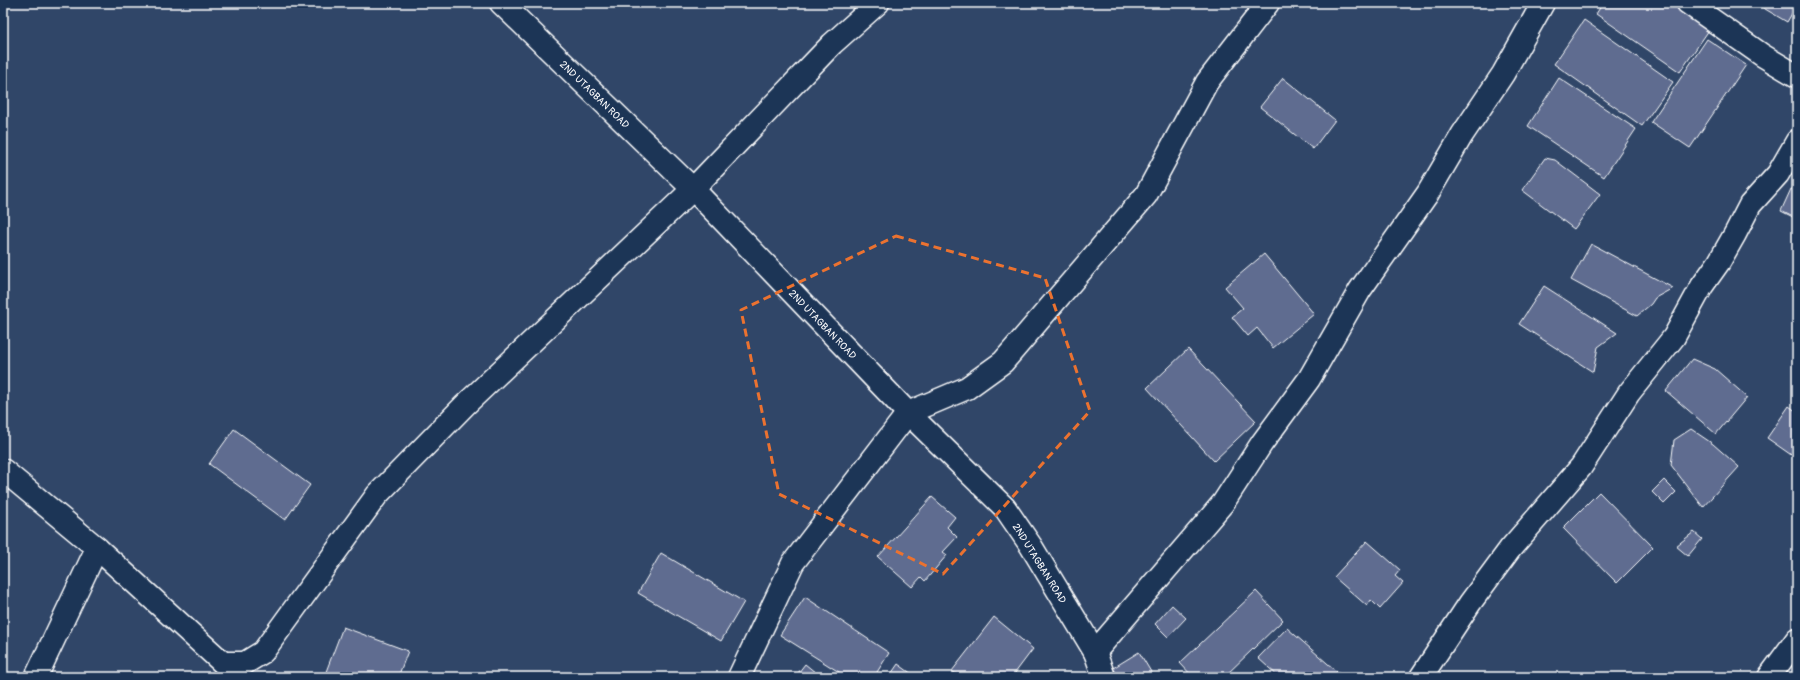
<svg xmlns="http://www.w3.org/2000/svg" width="1800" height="680" font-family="Pangolin,sans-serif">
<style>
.building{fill:#5e6c90;stroke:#fff}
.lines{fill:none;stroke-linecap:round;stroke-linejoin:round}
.minor-casing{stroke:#fff;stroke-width:25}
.minor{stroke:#1d3557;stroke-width:22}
.marked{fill:none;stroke:#eb7230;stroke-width:3;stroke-dasharray:8 5;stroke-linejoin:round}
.labels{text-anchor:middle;stroke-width:3;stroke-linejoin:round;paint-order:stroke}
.street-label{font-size:10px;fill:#fff;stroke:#1d3557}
</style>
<rect width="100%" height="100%" fill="#304668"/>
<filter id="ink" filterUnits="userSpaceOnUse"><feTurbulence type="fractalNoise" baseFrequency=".025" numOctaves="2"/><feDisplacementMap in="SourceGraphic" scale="8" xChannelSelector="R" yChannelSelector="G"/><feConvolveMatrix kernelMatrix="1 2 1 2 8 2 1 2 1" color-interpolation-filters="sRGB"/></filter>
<g filter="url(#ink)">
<g class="building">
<polygon points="1603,3 1670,3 1709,30 1680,72 1596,14"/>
<polygon points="1755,3 1797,3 1797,5 1787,22"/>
<polygon points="1584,20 1673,82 1642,126 1554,64"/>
<polygon points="1707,39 1746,65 1690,148 1651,122"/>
<polygon points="1283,78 1335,120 1313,149 1260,107"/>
<polygon points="1559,78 1636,129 1604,177 1528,126"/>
<polygon points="1545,158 1555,160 1600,194 1574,229 1522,190"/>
<polygon points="1791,189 1797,190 1797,219 1781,211"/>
<polygon points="1591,244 1673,288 1655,298 1651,304 1637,316 1571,280"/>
<polygon points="1264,254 1314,314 1273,348 1257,328 1248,336 1232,317 1243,308 1225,287"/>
<polygon points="1544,286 1617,333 1598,347 1593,372 1519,324"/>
<polygon points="1188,349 1256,421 1214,461 1147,388"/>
<polygon points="1692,359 1715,369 1747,397 1716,434 1666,391"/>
<polygon points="1789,406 1797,412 1797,459 1767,438"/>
<polygon points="234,429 310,485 285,520 209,464"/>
<polygon points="1691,429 1713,444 1739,467 1703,507 1671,465 1674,440"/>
<polygon points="1664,480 1676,492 1664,504 1652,492"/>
<polygon points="1599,492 1653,547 1617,583 1563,528"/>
<polygon points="932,497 955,517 947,527 957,537 943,552 947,555 925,581 921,577 912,587 878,557"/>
<polygon points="1694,532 1702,539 1688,556 1676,546"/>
<polygon points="1367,541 1400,570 1395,576 1403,583 1380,609 1371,600 1367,606 1334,577"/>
<polygon points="661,553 744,602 721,641 638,593"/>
<polygon points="1256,591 1283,620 1224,677 1193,677 1180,663"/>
<polygon points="805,597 889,653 874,677 847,677 780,635"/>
<polygon points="1172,605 1186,618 1168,637 1155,624"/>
<polygon points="994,617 1033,649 1012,677 960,677 952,671"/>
<polygon points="343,627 408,651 398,677 324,677"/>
<polygon points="1287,628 1343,677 1279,677 1258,658"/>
<polygon points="1139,652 1154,677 1119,677 1113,668"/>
<polygon points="805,664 821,677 795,677"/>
<polygon points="898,664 916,677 889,677"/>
</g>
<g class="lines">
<g class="minor-casing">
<g id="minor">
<polyline points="501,3 693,189 908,413 1005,508 1031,546 1095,652 1104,677"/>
<polyline points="1688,3 1762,55 1797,76"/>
<polyline points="3,470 97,548 223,663 245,663 263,652 377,495 465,405 693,189 832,44 878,3"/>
<polyline points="1095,652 1223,503 1262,443 1309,379 1360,290 1428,193 1462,135 1503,74 1543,3"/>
<polyline points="36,677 97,548"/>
<polyline points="739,677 793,563 908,413 967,388 1003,362 1146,195 1207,82 1268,3"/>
<polyline points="1421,677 1470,603 1510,549 1581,467 1629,393 1674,337 1702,286 1719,262 1735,234 1750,205 1778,174 1797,141"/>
<polyline points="1769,677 1797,639"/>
</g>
</g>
<use href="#minor" class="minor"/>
</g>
</g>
<path class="marked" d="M896,236L1045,278L1090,411L943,574L779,494L741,310Z"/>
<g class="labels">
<g class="street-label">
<text transform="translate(595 94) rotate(44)" y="4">2ND UTAGBAN ROAD</text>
<text transform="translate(823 324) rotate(46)" y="4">2ND UTAGBAN ROAD</text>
<text transform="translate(1040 563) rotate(58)" y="4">2ND UTAGBAN ROAD</text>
</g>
</g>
<rect width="1800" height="680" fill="none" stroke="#1d3557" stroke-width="16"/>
<rect x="8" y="8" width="1784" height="664" fill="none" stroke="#fff" stroke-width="1.5" filter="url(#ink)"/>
</svg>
